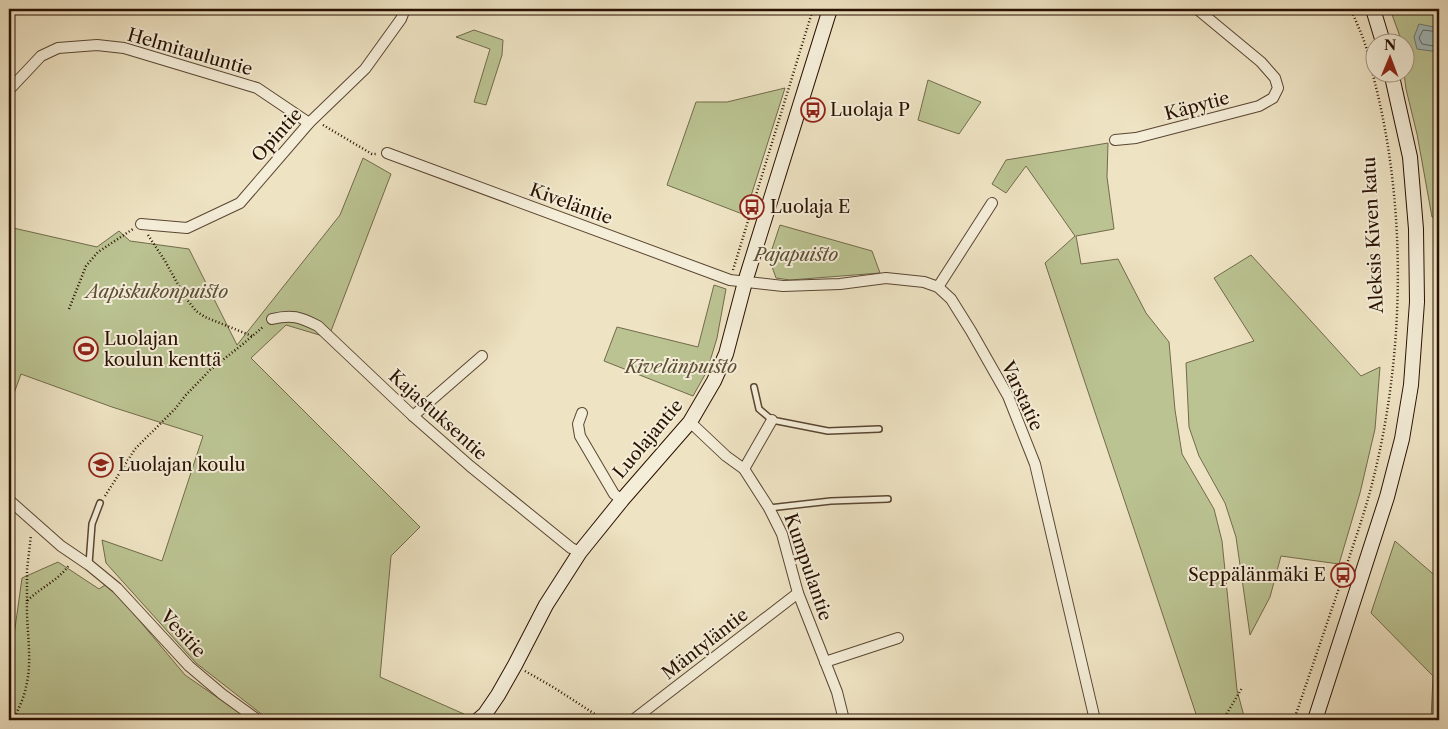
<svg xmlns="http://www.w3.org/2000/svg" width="1448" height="729" font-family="'Libre Caslon Text',serif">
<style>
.green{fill:#bbc392;stroke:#726a4a}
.water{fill:#a0bbbf;stroke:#707773}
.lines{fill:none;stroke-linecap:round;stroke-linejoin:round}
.shore{stroke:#646660;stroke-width:1}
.service-casing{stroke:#5a4632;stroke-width:8}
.minor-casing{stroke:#5a4632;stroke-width:12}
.secondary-casing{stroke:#291101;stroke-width:16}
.path{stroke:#291101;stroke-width:2.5;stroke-dasharray:1 2.5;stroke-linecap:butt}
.service{stroke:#f4edd8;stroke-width:5}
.minor{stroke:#f4edd8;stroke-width:10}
.secondary{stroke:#f4edd8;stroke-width:14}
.labels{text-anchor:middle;stroke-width:4;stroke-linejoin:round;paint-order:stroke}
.street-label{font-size:18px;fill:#291101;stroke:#f4edd8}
.poi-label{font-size:18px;fill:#291101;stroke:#f4edd8;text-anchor:start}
.park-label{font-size:18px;font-style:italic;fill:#5c4f34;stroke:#f4edd8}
</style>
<rect width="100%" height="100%" fill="#eee3c3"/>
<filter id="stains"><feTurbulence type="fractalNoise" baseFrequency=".004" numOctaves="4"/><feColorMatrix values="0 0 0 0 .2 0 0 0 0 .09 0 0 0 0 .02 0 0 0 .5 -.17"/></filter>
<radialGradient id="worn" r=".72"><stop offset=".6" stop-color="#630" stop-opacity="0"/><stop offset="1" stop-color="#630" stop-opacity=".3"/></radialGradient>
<g class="green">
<polygon points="1390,9 1439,9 1439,216 1432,217 1417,134 1406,89 1404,73 1407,55 1406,42 1402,42"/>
<polygon points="474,30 503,40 502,55 486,105 474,102 490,49 456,37"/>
<polygon points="928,80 981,102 959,134 918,120"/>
<polygon points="785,88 745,215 667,185 696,102 727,102"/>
<polygon points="1108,143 1107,177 1114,229 1076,236 1081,264 1118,259 1146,313 1169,342 1175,410 1182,454 1214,509 1222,541 1237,690 1245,720 1198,720 1045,263 1075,236 1026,166 1006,193 992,184 1006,160"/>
<polygon points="363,158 391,174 331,331 326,337 286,325 251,358 420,527 391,556 380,677 464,714 455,720 269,720 196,663 106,563 102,540 162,561 203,436 112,407 21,374 9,407 9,227 97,247 119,231 130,241 189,249 237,345 340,215"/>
<polygon points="780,225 872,251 880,273 790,280 776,278 769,258"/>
<polygon points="1251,255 1361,376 1380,367 1375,429 1360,493 1339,564 1281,556 1270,597 1250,635 1236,537 1225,503 1199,456 1189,427 1186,363 1254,341 1214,278"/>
<polygon points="714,285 726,289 717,338 707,371 693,396 604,361 617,327 698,347"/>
<polygon points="1395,541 1439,579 1439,720 1431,720 1433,676 1371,613"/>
<polygon points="58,562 99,589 108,583 185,675 250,720 9,720 9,671 22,578"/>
</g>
<polygon class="water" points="1419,24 1439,28 1439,52 1417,49 1414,37"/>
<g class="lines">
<polyline class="shore" points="1439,32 1423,30 1419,38 1422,44 1439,47"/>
<g class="service-casing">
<g id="service">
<polyline points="754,387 759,409 772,420 828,431 879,429"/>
<polyline points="769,508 831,501 888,499"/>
<polyline points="89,564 92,524 100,503"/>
</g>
</g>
<g class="minor-casing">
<g id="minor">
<polyline points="9,90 41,56 58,48 97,45 124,48 257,88 309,123"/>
<polyline points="1115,140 1136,138 1259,106 1273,98 1278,88 1275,78 1261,62 1197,9"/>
<polyline points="387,153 730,280 783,286 840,284 886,278 924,282 938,287 951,299 971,331 1008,396 1035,464 1095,720"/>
<polyline points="141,224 187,228 240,203 309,123 365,69 401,19 405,9"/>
<polyline points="938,287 992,203"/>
<path d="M272,319C292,314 300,317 318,326L413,416L470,466L571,548L580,552"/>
<polyline points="582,413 578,424 580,436 614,494 622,500"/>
<polyline points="413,416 482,356"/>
<polyline points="690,422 726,456 744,469 769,508 782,534 798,593 837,692 844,720"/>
<polyline points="744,469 772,420"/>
<polyline points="9,500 61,546 89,565 117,588 189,666 222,694 258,720"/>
<polyline points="825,662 898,638"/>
<polyline points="633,720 798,593"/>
</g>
</g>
<g class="secondary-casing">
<g id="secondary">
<polyline points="1373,9 1383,42"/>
<polyline points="478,720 485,714 498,695 515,665 546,605 580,552 622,500 690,422 714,381 726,354 745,282 830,9"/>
<polyline points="1315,720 1387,497 1402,439 1411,385 1417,302 1416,229 1410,157 1391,72"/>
</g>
</g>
<g class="path">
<polyline points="323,125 372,154 377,154"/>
<polyline points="148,235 165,261 185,297 196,311 205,317 252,336"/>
<polyline points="733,270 813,9"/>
<polyline points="69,309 86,266 98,252 133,229"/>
<polyline points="105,496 135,449 175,409 185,396 210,370 243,344 264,326"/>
<polyline points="27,601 27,570 31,535"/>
<polyline points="525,671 553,687 604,720"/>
<path d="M13,720C18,710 24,698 26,687C33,659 26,629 27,601C41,587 58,581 69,565"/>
<polyline points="1223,720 1242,688"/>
<path d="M1294,720C1309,676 1324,632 1339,588C1350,554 1363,519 1372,484C1404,359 1407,217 1377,91C1373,77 1371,62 1366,47C1362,34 1356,22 1351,9"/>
</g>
<use href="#service" class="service"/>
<use href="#minor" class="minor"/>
<use href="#secondary" class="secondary"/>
</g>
<defs>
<g id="bus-ring" transform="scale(1.25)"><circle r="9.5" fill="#f4edd8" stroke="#8f2418" stroke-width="1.5"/><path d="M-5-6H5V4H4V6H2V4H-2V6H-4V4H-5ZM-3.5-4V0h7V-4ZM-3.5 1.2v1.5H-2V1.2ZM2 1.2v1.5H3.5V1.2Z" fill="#8f2418"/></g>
<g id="stadium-ring" transform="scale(1.25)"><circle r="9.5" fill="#f4edd8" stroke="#8f2418" stroke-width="1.5"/><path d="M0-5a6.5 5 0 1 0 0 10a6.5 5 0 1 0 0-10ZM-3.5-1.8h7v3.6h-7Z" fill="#8f2418"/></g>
<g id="school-ring" transform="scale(1.25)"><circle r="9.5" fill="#f4edd8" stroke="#8f2418" stroke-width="1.5"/><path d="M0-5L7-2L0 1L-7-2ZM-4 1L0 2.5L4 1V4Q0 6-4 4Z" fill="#8f2418"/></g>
</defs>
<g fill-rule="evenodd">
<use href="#bus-ring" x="813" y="110"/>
<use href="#bus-ring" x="752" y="207"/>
<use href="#stadium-ring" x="86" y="349"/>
<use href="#school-ring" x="101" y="465"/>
<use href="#bus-ring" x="1343" y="575"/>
</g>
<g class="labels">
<g class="street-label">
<text transform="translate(190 52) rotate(16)" y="6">Helmitauluntie</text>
<text transform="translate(1197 106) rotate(-15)" y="6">Käpytie</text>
<text transform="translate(277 135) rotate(-48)" y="6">Opintie</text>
<text transform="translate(571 204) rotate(20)" y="6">Kiveläntie</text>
<text transform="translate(1373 235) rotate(-93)" y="6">Aleksis Kiven katu</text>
<text transform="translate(1022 396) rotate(65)" y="6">Varstatie</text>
<text transform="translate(438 415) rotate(42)" y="6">Kajastuksentie</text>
<text transform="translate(648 439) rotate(-50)" y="6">Luolajantie</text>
<text transform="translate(808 567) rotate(71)" y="6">Kumpulantie</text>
<text transform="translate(183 634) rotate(47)" y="6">Vesitie</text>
<text transform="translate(705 644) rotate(-38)" y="6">Mäntyläntie</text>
</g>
<g class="poi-label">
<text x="830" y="116">Luolaja P</text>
<text x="770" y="213">Luolaja E</text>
<text x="104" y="345">Luolajan<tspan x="104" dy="21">koulun kenttä</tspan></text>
<text x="118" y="471">Luolajan koulu</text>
<text x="1326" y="581" text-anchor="end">Seppälänmäki E</text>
</g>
<g class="park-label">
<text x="796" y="261">Pajapuisto</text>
<text x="157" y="298">Aapiskukonpuisto</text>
<text x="681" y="373">Kivelänpuisto</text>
</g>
</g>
<rect width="1448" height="729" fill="none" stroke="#eee3c3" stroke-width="30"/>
<rect x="10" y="10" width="1428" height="709" fill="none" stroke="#291101" stroke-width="2.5"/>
<rect x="15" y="15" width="1418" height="699" fill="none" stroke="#291101"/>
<g transform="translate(1390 58) rotate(1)"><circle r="24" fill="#f4edd8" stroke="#a39582"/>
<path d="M0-4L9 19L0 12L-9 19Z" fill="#8f2418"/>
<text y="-8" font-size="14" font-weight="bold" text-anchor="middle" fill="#291101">N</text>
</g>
<rect width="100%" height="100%" filter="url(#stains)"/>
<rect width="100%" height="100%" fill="url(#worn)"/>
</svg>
